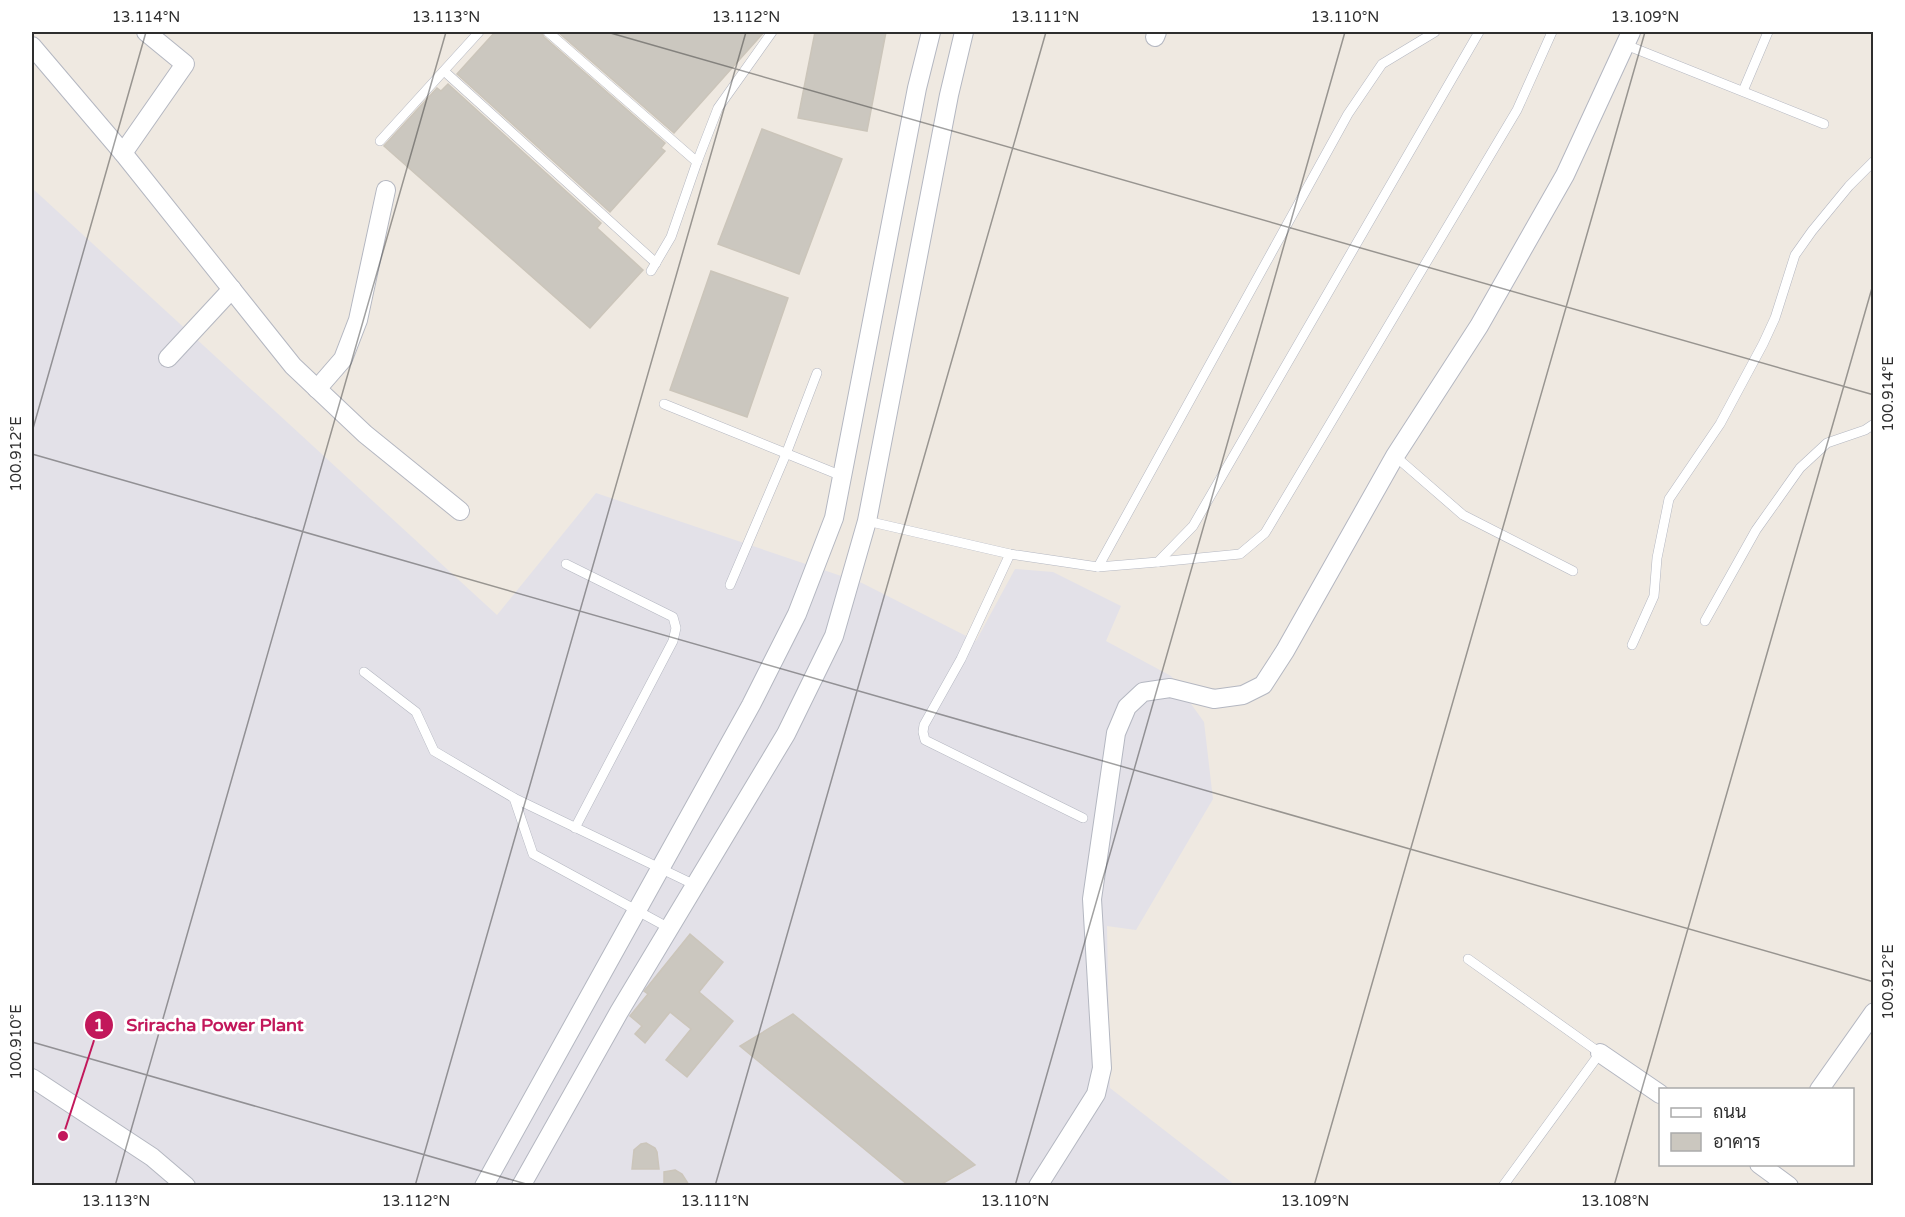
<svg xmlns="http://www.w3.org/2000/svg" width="1905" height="1217" font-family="'Varela Round',Sarabun,sans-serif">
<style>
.industrial{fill:#e3e1e8}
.building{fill:#cbc7bf;stroke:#cbc5ba;stroke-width:1.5}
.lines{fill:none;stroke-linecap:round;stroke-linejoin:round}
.service-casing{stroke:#b4b7c1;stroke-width:10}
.minor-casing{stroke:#b4b7c1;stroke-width:20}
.service{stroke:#fff;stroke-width:9}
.minor{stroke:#fff;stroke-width:18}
.ticks{fill:none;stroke:#2e2e2e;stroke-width:1.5;stroke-opacity:0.45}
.leader{fill:none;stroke:#c2185b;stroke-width:2}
.callout-dot{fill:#c2185b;stroke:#fff;stroke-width:2}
.mark-label{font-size:18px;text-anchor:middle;font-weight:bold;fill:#fff}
.callout-label{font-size:18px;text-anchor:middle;font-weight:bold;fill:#c2185b;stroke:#fff;stroke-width:6;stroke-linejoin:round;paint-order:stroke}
.neatline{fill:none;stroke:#2e2e2e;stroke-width:2}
.ticks-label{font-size:15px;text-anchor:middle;fill:#2e2e2e}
</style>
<rect width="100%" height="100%" fill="#efe9e1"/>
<polygon class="industrial" points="32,188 497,615 596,493 862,583 976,641 1015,569 1053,572 1121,606 1106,641 1171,676 1204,722 1213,799 1136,930 1107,926 1110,1088 1235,1185 32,1185"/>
<g class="building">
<polygon points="495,32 541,32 544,37 665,143 661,148 665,151 610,212 457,74"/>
<polygon points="558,32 764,32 674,133"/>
<polygon points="815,32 886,32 867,131 798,118"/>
<polygon points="448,84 601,223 597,228 643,270 590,328 384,146 437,88 441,91"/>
<polygon points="762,129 842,159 799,274 718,244"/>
<polygon points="711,271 788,298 747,417 670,390"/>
<polygon points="690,934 723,962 699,992 733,1021 687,1077 666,1060 691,1029 670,1012 645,1043 635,1034 642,1026 630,1016 648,994 644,991 649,985"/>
<polygon points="793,1014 975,1165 940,1185 908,1185 740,1046"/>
<polygon points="646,1143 655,1148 657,1152 659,1169 632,1169 634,1150 641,1144"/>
<polygon points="675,1170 682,1174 689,1185 664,1185 664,1172"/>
</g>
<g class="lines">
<g class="service-casing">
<g id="service">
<polyline points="548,32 697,162"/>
<polyline points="1626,45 1824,124"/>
<polyline points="444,71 656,263"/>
<polyline points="1743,91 1768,32"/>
<polyline points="380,141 479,32"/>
<polyline points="651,271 671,237 697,162 718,108 772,32"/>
<polyline points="664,404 842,476"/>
<polyline points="1395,456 1463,515 1573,571"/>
<polyline points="867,521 1010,554 1098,567 1158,562 1193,526 1479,32"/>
<polyline points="1010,554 961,659 924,725 923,732 925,740 1083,818"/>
<polyline points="1158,562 1240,554 1265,533 1517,110 1552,32"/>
<polyline points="566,564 673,617 676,628 673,641 575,828"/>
<polyline points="1098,567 1348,114 1382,64 1435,32"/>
<polyline points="730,585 786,454 817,373"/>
<polyline points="1705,621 1756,530 1800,468 1827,443 1865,430 1874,424"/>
<polyline points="1632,645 1654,596 1657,558 1669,499 1720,424 1763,344 1775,318 1795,255 1812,231 1849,186 1874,161"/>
<polyline points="364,672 416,712 434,751 514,798 695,885"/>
<polyline points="514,798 533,854 669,928"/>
<polyline points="1468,959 1600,1053 1503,1186"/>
</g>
</g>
<g class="minor-casing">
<g id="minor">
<polyline points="1155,37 1157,32"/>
<polyline points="32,46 123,153 293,366 365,434 460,511"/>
<polyline points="123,153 185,64 146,32"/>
<polyline points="168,358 232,289"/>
<polyline points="317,389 343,359 358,320 386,190"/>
<polyline points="1600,1053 1660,1094"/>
<polyline points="32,1078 152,1157 186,1186"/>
<polyline points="1819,1090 1874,1012"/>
<polyline points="1759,1164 1789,1186"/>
<polyline points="484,1186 751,705 797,614 834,518 917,88 931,32"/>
<polyline points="521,1186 619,1012 786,734 834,636 867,521 949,95 964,32"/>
<polyline points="1038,1186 1096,1094 1102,1068 1092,899 1116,733 1127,707 1143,692 1170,688 1214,699 1243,695 1263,685 1285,651 1395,456 1479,326 1565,175 1631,32"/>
</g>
</g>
<use href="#service" class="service"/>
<use href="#minor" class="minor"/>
</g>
<path class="ticks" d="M607,32L1874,395M32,432L146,32M32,454L1874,982M32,1042L533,1186M115,1186L446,32M415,1186L746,32M715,1186L1046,32M1015,1186L1345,32M1314,1186L1645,32M1614,1186L1874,281"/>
<path class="leader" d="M63 1136L99 1025"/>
<g class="callout-dot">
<circle cx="63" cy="1136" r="6"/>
<circle cx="99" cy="1025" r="15"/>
</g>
<g class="mark-label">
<text x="99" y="1031">1</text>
</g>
<g class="callout-label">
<text x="215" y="1031">Sriracha Power Plant</text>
</g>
<rect width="1905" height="1217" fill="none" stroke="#ffffff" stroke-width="66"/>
<rect x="1659" y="1088" width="195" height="78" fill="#ffffff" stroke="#ababab" stroke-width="1.5"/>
<rect x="1671" y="1108" width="30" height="9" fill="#ffffff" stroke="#ababab" stroke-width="1.5"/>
<text x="1713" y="1118" font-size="18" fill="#2e2e2e">ถนน</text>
<rect x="1671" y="1133" width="30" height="18" fill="#cbc7bf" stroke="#ababab" stroke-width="1.5"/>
<text x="1713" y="1148" font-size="18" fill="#2e2e2e">อาคาร</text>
<rect x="33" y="33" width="1839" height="1151" class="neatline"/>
<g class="ticks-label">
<text x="146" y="22">13.114°N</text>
<text x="446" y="22">13.113°N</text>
<text x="746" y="22">13.112°N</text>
<text x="1045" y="22">13.111°N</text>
<text x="1345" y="22">13.110°N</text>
<text x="1645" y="22">13.109°N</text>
<text transform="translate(1888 394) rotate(-90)" y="5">100.914°E</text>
<text transform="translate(16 454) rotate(-90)" y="5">100.912°E</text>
<text transform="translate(1888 982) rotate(-90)" y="5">100.912°E</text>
<text transform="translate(16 1042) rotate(-90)" y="5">100.910°E</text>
<text x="116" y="1206">13.113°N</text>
<text x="416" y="1206">13.112°N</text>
<text x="715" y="1206">13.111°N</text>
<text x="1015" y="1206">13.110°N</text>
<text x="1315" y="1206">13.109°N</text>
<text x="1615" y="1206">13.108°N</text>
</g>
</svg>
